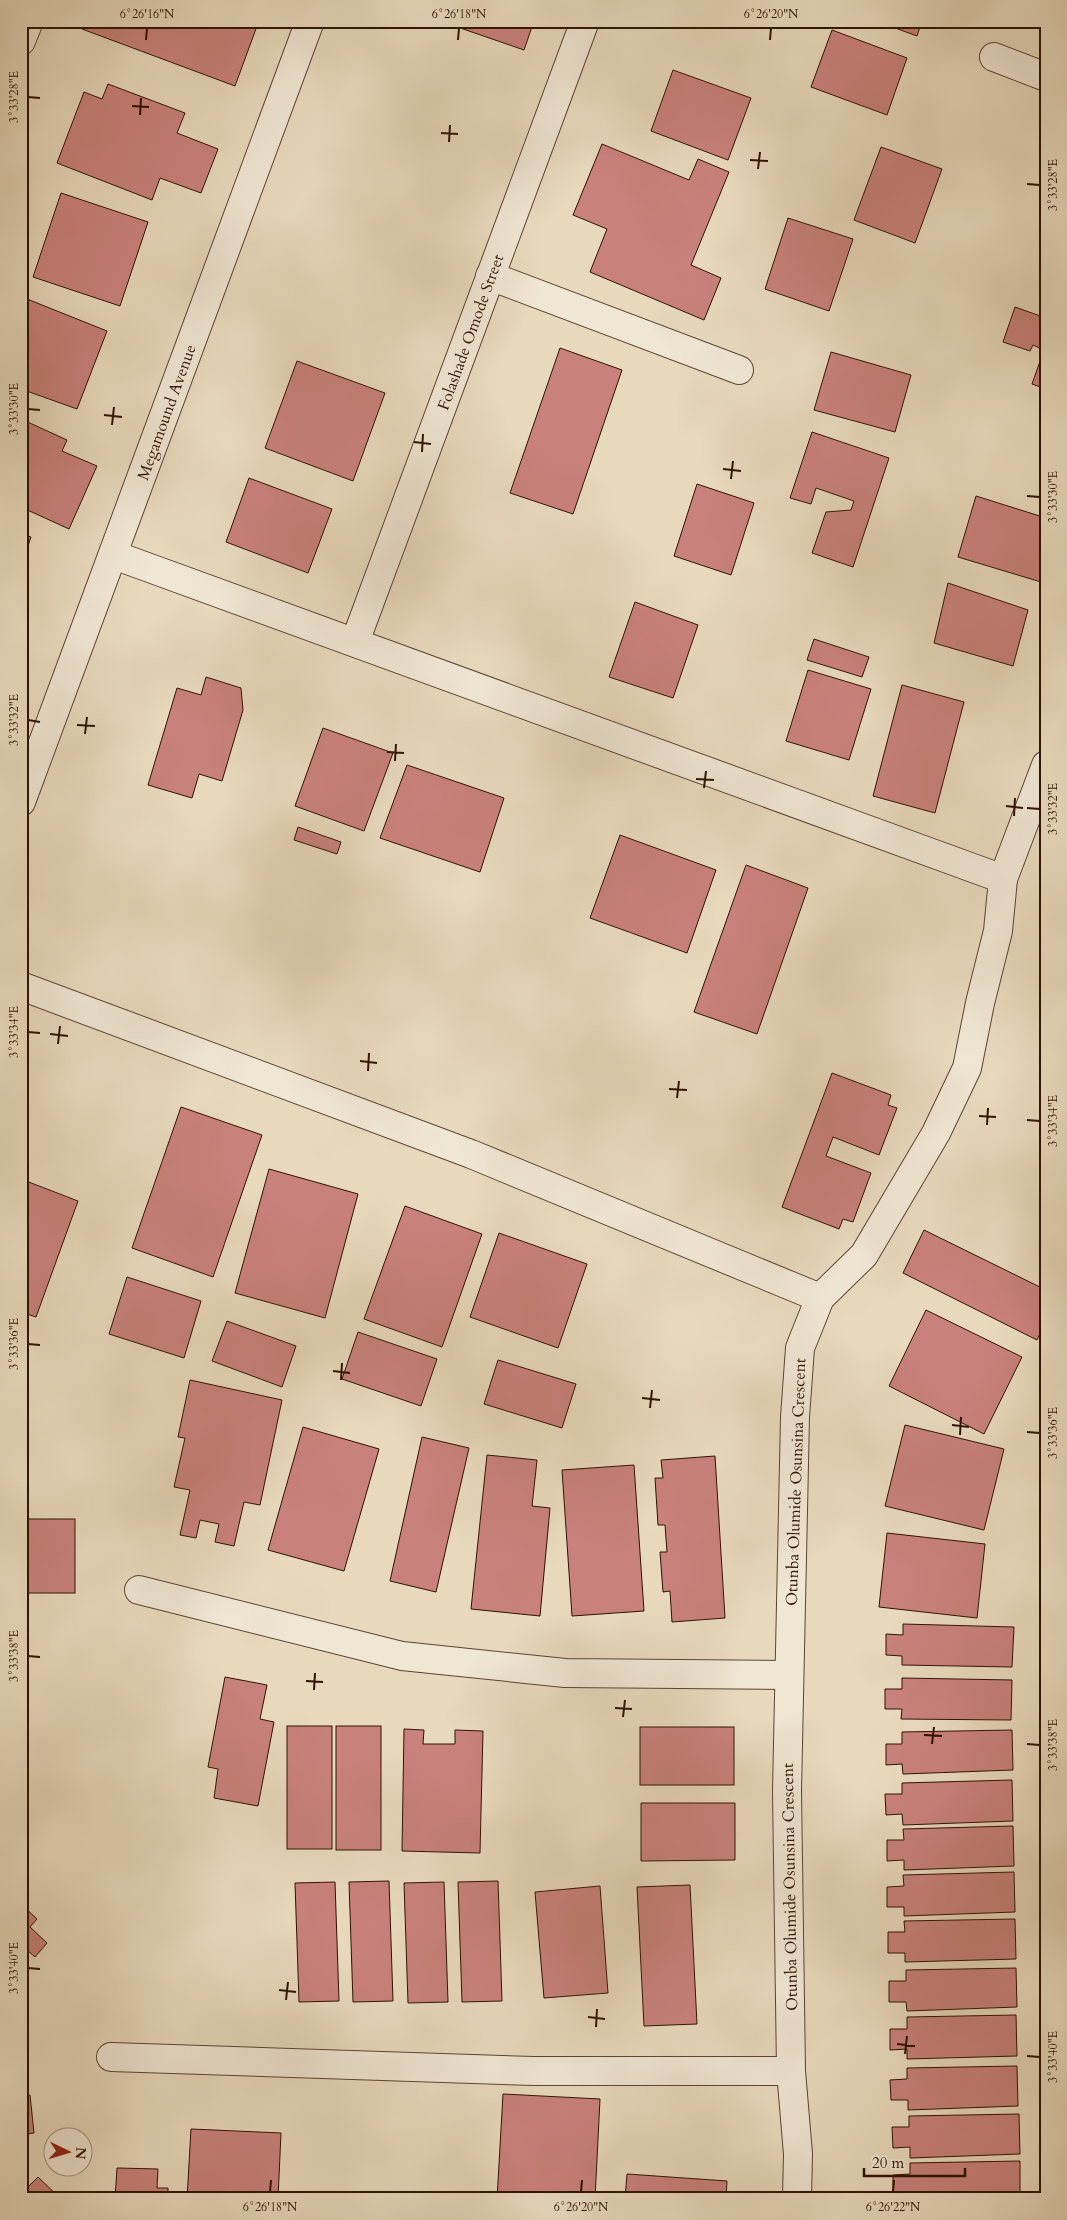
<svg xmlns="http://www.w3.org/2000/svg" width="1067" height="2220" font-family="Cardo,serif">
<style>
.building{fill:#c9817b;stroke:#2e1202}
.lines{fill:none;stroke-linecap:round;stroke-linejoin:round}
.minor-casing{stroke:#5c4431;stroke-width:30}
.minor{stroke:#f0e6d4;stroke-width:28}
.ticks{fill:none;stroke:#2e1202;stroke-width:2}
.labels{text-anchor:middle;stroke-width:4;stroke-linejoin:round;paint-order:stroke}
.street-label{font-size:16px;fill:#2e1202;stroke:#f0e6d4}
.neatline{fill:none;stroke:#2e1202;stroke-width:2}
.ticks-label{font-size:12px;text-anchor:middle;fill:#2e1202}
</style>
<rect width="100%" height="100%" fill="#e8d9bd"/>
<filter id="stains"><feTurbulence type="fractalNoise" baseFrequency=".004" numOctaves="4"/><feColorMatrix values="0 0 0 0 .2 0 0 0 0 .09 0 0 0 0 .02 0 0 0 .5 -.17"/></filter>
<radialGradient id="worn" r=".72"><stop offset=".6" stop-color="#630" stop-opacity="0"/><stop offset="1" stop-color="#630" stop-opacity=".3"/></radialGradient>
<g class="building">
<polygon points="85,21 243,21 257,26 235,86 82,29"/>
<polygon points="440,21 534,21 524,50"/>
<polygon points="876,21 922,21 917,36"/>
<polygon points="1025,21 1046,21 1046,29"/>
<polygon points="832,30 907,58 887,115 811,87"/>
<polygon points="673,70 751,98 728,160 651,131"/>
<polygon points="108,84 185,113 177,133 218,149 201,193 160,178 152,200 57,163 84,92 102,99"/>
<polygon points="602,144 689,180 698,159 729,172 691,265 721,278 704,320 590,272 607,229 573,215"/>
<polygon points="881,147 942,169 915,243 854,220"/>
<polygon points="61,193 148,222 120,306 33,277"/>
<polygon points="788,218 853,239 829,311 765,289"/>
<polygon points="22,297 107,331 77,409 21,389"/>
<polygon points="1015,307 1046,318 1046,389 1032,384 1044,350 1033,345 1030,351 1003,342"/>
<polygon points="560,348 622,370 573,514 510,493"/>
<polygon points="831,352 911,375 895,432 814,410"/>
<polygon points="297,361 385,393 353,481 265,448"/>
<polygon points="21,419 67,440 62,451 97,466 69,529 21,507"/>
<polygon points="812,432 889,458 853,567 812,553 826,512 851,510 854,501 816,488 811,504 790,498"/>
<polygon points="249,478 332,509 308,573 226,542"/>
<polygon points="697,484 754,503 731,575 674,556"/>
<polygon points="976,496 1046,518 1046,567 1041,582 958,557"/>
<polygon points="21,534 31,537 21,567"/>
<polygon points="948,583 1028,610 1013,666 934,643"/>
<polygon points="635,602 698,625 673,698 609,677"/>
<polygon points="814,639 869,657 862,677 807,660"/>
<polygon points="808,670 871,689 849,760 786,741"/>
<polygon points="206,677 241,688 243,710 222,781 199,774 192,798 148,785 177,688 201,695"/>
<polygon points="902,685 964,702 935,813 873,796"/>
<polygon points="323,728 393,753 364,831 295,806"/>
<polygon points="407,765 504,798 480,872 380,838"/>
<polygon points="298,827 341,842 337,854 294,840"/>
<polygon points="620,835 716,870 687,953 590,918"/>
<polygon points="746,865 808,888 757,1034 694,1012"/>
<polygon points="832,1073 891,1095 888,1105 897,1108 879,1155 833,1137 826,1156 871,1173 853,1222 843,1219 839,1229 782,1207"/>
<polygon points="181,1107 262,1135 213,1277 132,1248"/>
<polygon points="269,1169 358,1194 325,1318 235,1293"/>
<polygon points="21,1179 78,1201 36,1317 21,1312"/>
<polygon points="405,1206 482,1234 442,1347 364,1319"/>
<polygon points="924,1230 1046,1290 1046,1321 1037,1340 903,1273"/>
<polygon points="499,1233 587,1264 558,1348 470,1317"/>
<polygon points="127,1277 201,1301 184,1358 109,1334"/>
<polygon points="926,1310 1022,1357 984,1434 889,1386"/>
<polygon points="227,1321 296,1346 282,1387 212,1361"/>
<polygon points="358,1332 437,1359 421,1406 342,1379"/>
<polygon points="498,1360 576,1384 562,1428 484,1404"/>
<polygon points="190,1380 282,1400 260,1505 244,1502 234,1546 215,1542 219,1524 200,1520 196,1538 180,1535 190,1490 174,1487 185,1438 178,1437"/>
<polygon points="905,1425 1004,1449 984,1530 885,1506"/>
<polygon points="303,1427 379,1449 344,1571 268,1550"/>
<polygon points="422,1437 469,1448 436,1592 390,1581"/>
<polygon points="487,1455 537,1460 532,1506 550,1508 540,1616 471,1609"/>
<polygon points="715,1456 725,1618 672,1622 670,1591 663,1592 660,1552 667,1552 665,1525 658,1525 655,1478 663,1478 661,1460"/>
<polygon points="634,1465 644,1611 572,1616 562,1470"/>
<rect x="21" y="1519" width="54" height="74"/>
<polygon points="887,1533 985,1544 977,1618 879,1607"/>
<polygon points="903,1624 1014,1627 1012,1667 902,1665 902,1656 886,1655 886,1634 903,1635"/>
<polygon points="225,1677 267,1685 260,1719 274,1722 258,1806 214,1798 218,1769 208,1767"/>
<polygon points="902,1678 1012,1680 1011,1720 901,1719 902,1709 885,1709 885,1689 902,1689"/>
<rect x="21" y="1690" width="2" height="31"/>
<rect x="287" y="1726" width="45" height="123"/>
<rect x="336" y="1726" width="45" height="124"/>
<rect x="640" y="1727" width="94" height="58"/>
<polygon points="404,1729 424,1730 423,1744 455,1744 455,1730 483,1731 480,1853 402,1851"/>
<polygon points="1012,1730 1013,1770 903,1774 902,1764 886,1765 886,1744 902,1744 902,1732"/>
<polygon points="1012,1780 1013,1821 903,1825 902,1814 886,1815 885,1794 902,1794 902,1783"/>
<polygon points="641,1803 735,1803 735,1860 641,1861"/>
<polygon points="1013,1826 1014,1866 904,1870 904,1860 887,1861 887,1840 904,1840 903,1829"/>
<polygon points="1014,1872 1015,1912 904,1916 904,1907 887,1907 887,1887 904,1886 903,1875"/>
<polygon points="389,1881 393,2001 353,2002 349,1882"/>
<polygon points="498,1881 502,2001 462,2002 458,1882"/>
<polygon points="335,1882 339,2001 299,2002 295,1883"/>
<polygon points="444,1882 448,2002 408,2003 404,1883"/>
<polygon points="690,1885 697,2024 644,2026 637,1887"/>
<polygon points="600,1886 608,1993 544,1998 535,1892"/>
<polygon points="21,1904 37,1919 30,1927 47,1943 35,1957 28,1951 21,1958"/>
<polygon points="1015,1919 1016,1959 905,1962 905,1953 888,1953 888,1932 905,1932 904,1921"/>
<polygon points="1016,1968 1017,2007 907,2011 906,2002 889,2002 889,1981 906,1981 906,1970"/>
<polygon points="1016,2015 1017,2056 907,2059 907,2049 890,2050 890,2029 907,2029 907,2017"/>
<polygon points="1017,2066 1018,2106 908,2110 908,2100 891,2100 890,2080 907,2079 907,2068"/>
<polygon points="503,2094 600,2099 595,2199 497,2199"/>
<polygon points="30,2095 34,2133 21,2135 21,2096"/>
<polygon points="1019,2114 1020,2154 910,2158 910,2147 893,2148 892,2127 909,2127 909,2116"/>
<polygon points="191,2129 281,2133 278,2199 187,2199"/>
<polygon points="1020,2161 1020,2199 910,2199 910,2195 893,2195 893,2175 910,2174 910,2163"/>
<polygon points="117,2168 158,2169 157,2188 168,2188 168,2199 115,2199"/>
<polygon points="627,2174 727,2181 726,2199 625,2199"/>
<polygon points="38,2177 61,2199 21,2199 21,2194"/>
</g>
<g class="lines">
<g class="minor-casing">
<g id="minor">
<polyline points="21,41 29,21"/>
<polyline points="994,57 1046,77"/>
<polyline points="490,276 739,370"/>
<polyline points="114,555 1003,879"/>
<polyline points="355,642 585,21"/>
<polyline points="21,802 310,21"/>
<polyline points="21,986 471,1154 820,1298"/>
<polyline points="139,1590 402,1656 565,1673 788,1675"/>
<polyline points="111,2057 533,2071 791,2071"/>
<polyline points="797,2199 798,2154 791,2071 787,1791 795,1417 800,1348 820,1298 864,1255 936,1133 967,1068 980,1003 998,931 1003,879 1046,765"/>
</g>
</g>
<use href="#minor" class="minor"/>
</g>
<path class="ticks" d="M146,40L147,28M458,40L459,28M770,40L771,28M28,97L40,98M132,106L149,107M140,115L141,98M441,133L458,134M449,142L450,125M750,160L768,161M758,169L760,152M1027,184L1040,185M28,409L40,410M104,415L122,417M112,425L114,407M414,442L431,444M422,452L423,434M723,469L741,471M731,479L733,461M1027,496L1040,497M28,720L40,722M77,725L95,726M85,734L87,717M387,752L404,753M395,761L396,744M696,779L714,780M704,788L706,771M1006,806L1023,808M1027,808L1040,809M1014,816L1015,798M28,1032L40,1033M50,1034L68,1036M58,1044L60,1026M360,1061L377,1063M368,1071L369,1053M669,1089L687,1090M677,1098L679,1081M979,1116L996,1117M1027,1120L1040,1121M987,1125L988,1108M28,1344L40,1345M333,1371L350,1373M341,1380L342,1363M642,1398L660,1400M650,1408L652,1390M952,1425L969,1427M1027,1432L1040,1433M960,1435L961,1417M28,1656L40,1657M306,1681L323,1682M314,1690L315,1673M615,1708L632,1709M623,1717L625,1700M924,1735L942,1736M932,1744L934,1727M1027,1744L1040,1745M28,1968L40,1969M279,1990L296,1992M286,2000L288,1982M588,2017L605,2019M596,2027L597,2009M897,2044L915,2046M905,2054L907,2036M1027,2056L1040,2057M270,2192L271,2180M581,2192L582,2180M893,2192L894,2180"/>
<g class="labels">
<g class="street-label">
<text transform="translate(470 332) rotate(-70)" y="6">Folashade Omode Street</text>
<text transform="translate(166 412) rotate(-70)" y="6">Megamound Avenue</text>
<text transform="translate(795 1482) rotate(-88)" y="6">Otunba Olumide Osunsina Crescent</text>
<text transform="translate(789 1887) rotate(-91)" y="6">Otunba Olumide Osunsina Crescent</text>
</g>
</g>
<rect width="1067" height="2220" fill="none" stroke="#e8d9bd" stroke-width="55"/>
<g transform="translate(68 2152) rotate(95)"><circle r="24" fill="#f0e6d4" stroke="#a29180"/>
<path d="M0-4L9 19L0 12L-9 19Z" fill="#8f2418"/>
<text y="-8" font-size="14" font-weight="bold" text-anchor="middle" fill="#2e1202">N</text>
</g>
<path d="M864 2168v8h101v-8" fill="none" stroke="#2e1202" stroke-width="2.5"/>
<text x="872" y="2168" font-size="15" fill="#2e1202" stroke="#f0e6d4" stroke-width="4" paint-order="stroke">20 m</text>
<rect x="28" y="28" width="1012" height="2164" class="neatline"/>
<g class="ticks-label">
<text x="147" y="18">6°26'16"N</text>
<text x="459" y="18">6°26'18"N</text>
<text x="771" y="18">6°26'20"N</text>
<text transform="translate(14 97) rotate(-90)" y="4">3°33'28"E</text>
<text transform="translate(1053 185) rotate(-90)" y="4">3°33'28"E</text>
<text transform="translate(14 409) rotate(-90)" y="4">3°33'30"E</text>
<text transform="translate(1053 497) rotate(-90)" y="4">3°33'30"E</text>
<text transform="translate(14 720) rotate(-90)" y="4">3°33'32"E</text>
<text transform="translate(1053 809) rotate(-90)" y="4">3°33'32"E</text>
<text transform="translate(14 1032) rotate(-90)" y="4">3°33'34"E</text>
<text transform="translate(1053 1121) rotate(-90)" y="4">3°33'34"E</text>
<text transform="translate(14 1344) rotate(-90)" y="4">3°33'36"E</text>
<text transform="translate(1053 1433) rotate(-90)" y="4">3°33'36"E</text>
<text transform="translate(14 1656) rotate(-90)" y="4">3°33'38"E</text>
<text transform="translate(1053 1745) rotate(-90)" y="4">3°33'38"E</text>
<text transform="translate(14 1968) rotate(-90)" y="4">3°33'40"E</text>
<text transform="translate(1053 2057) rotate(-90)" y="4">3°33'40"E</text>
<text x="270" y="2211">6°26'18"N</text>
<text x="581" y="2211">6°26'20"N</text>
<text x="893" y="2211">6°26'22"N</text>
</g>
<rect width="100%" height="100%" filter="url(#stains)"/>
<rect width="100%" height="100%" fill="url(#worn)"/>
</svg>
